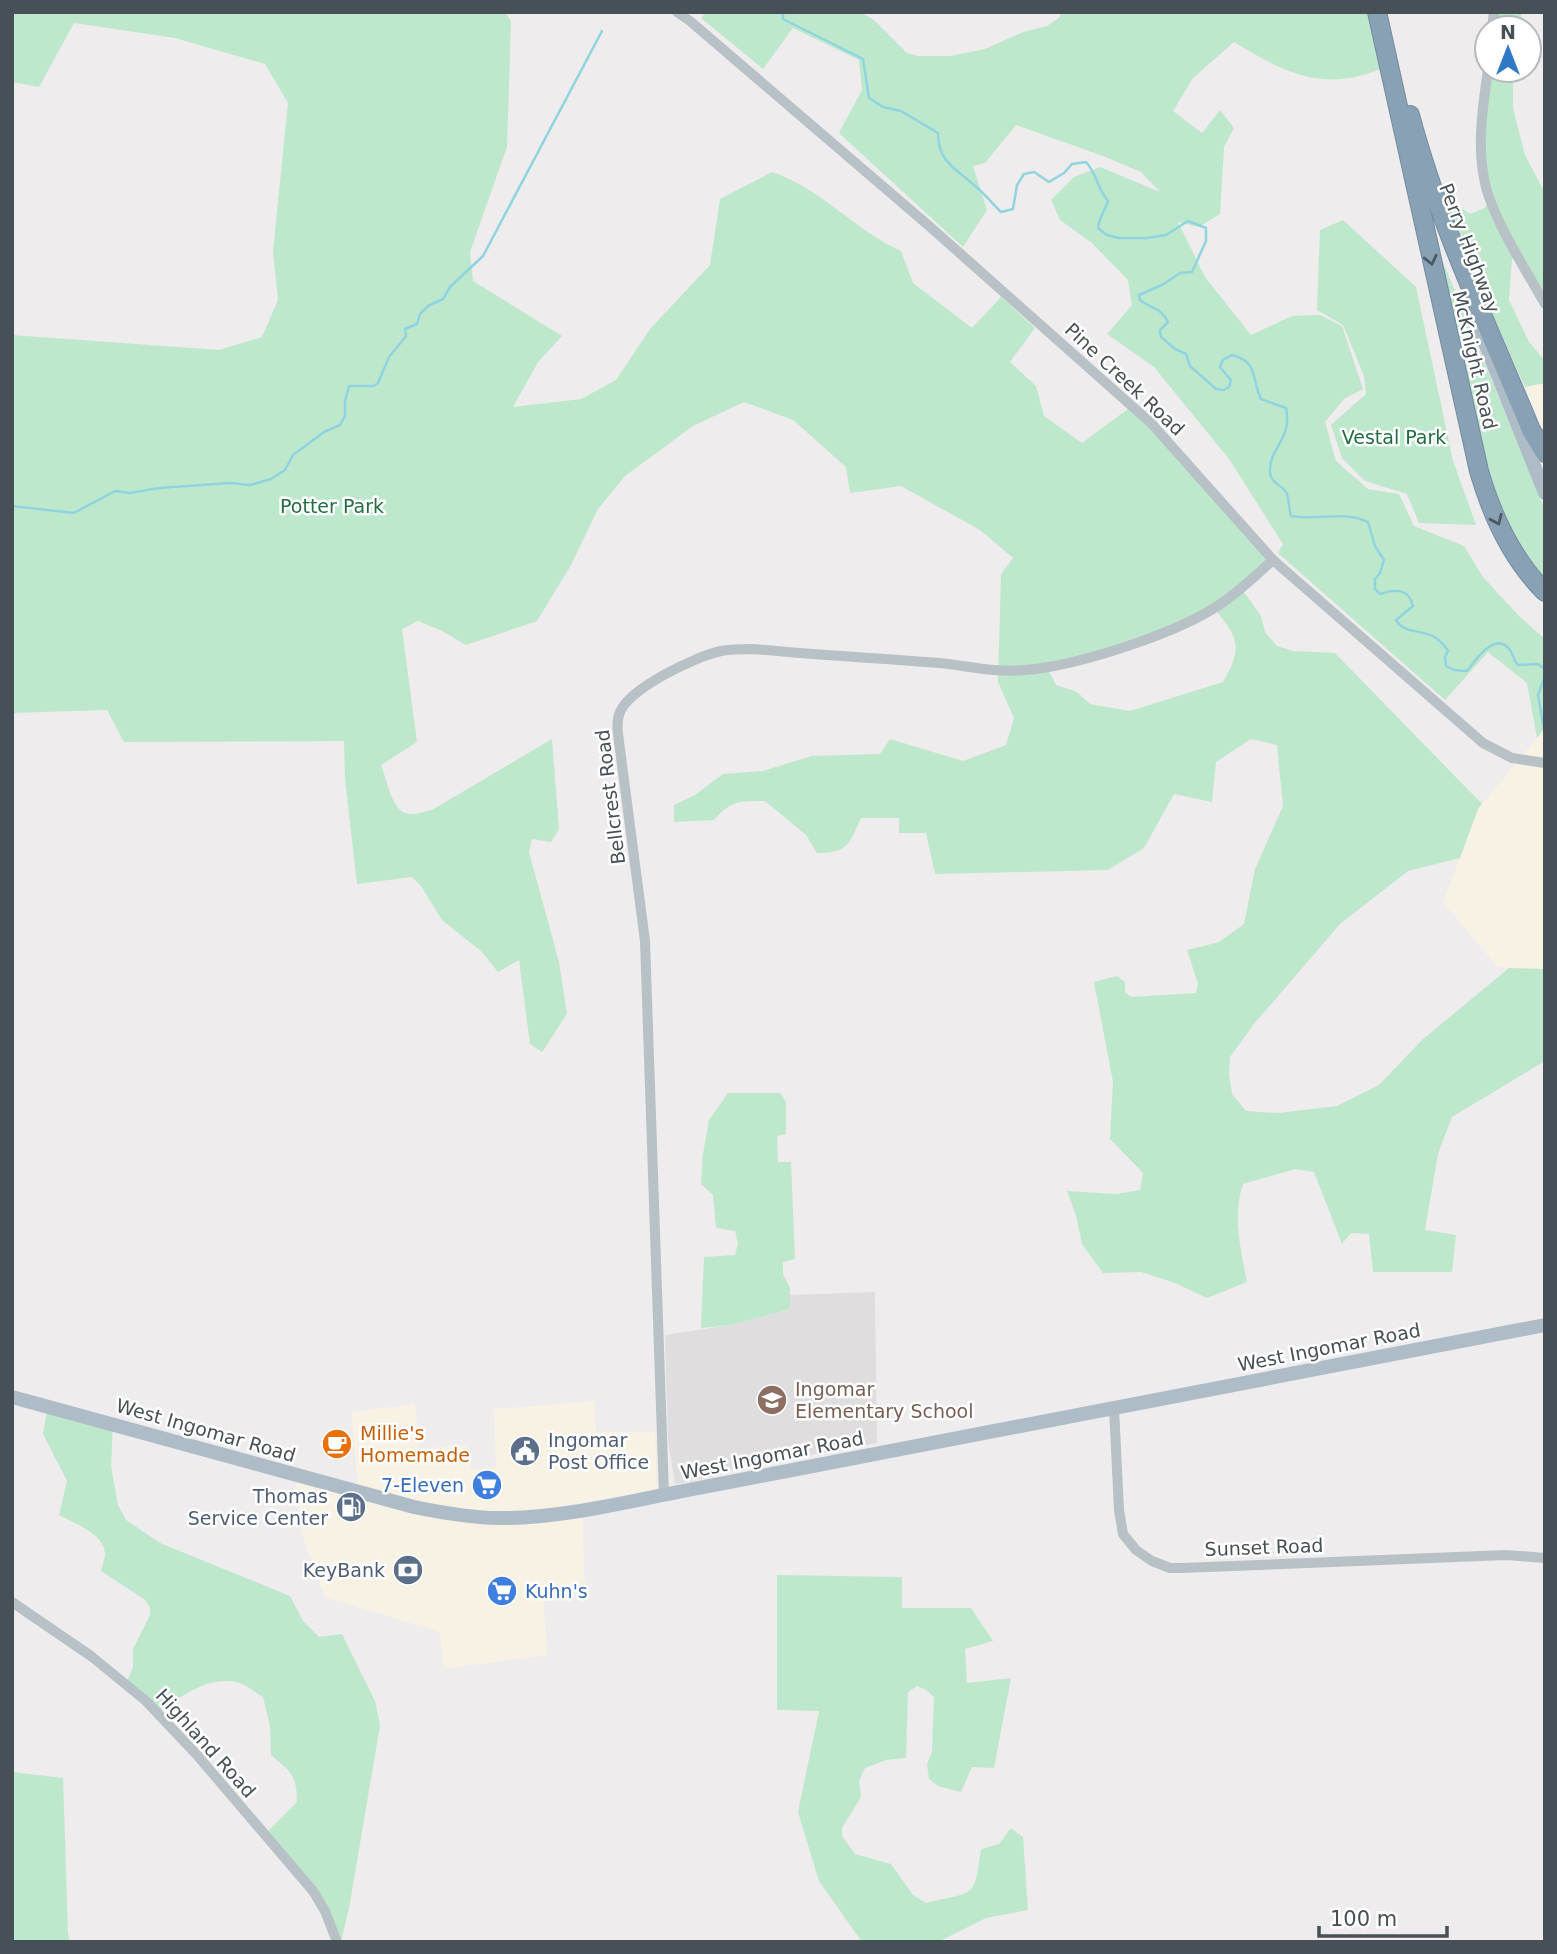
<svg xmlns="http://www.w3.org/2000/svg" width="1557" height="1954" font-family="'DejaVu Sans',sans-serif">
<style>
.commercial{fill:#f8f2e5}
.education{fill:#dfdddd}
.green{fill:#bee8cc;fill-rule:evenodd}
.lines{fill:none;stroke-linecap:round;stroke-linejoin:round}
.stream{stroke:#90d4e0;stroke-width:2.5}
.highway-casing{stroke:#748ca1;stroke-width:20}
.minor{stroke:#b8c1c6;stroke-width:10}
.major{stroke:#aebcc8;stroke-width:14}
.highway{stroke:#88a1b5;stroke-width:18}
.oneway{stroke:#4d5860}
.labels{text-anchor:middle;stroke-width:5;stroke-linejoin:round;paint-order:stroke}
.street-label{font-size:19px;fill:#465056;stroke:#fff}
.park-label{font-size:19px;fill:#216e43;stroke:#fff}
.education-label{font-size:19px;fill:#785e54;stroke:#fff;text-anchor:start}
.food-label{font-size:19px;fill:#c56008;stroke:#fff;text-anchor:start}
.service-label{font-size:19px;fill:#4e5e75;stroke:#fff;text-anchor:end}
.shop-label{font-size:19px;fill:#366cbe;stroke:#fff;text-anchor:end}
</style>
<rect width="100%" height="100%" fill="#eeecec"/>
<g class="commercial">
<polygon points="1545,383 1545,435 1525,387"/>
<polygon points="1545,728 1545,969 1498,967 1443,903 1478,809"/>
<polygon points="594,1401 596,1432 655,1432 657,1490 537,1510 504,1512 459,1509 416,1502 358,1486 351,1412 415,1404 420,1449 468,1444 471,1469 496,1468 494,1409"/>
<polygon points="295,1474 447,1514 582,1509 585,1586 543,1590 547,1655 444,1669 440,1632 325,1597 302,1534"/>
</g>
<polygon class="education" points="875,1292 877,1443 717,1472 713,1477 675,1484 668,1440 665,1335 731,1325 790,1309 790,1295"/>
<g class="green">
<path d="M12,12H505L511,21L507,147L470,252L473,281L562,336L538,362L513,407L581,399L616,380L650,329L710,265L720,199L772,172C821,188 854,230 901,251L913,283L972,328L1001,297L1035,328L1010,362L1036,386L1044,416L1082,443L1132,406L1273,560L1241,588L1261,616L1265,632L1277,646L1293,651L1335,653L1482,804L1478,809L1460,858L1408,871L1340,924L1254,1024L1230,1057L1229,1075L1232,1094L1246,1111L1278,1113L1337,1106L1379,1085L1422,1040L1509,968L1545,969V1061L1452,1117L1438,1154L1425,1230L1456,1235L1452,1272H1373L1369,1234L1351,1233L1342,1244L1314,1172L1295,1169L1243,1184C1232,1217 1241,1249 1247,1282L1207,1298L1175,1283L1141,1272L1103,1273L1082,1244L1076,1216L1067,1191L1116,1194L1140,1190L1143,1173L1110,1139L1113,1082L1094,982L1117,976L1125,982V992L1131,997L1196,993L1198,984L1187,950L1219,942L1244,924L1255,869L1283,806L1277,745L1251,739L1216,762L1212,802L1174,794L1144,848L1108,870L935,874L926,833H899V818H861C849,844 848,853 817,853L806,835L765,801C739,801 732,800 714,820L674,822V805L695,795L723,774L763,771L812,756L880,754L890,739L963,761L1006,745L1014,718L998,682L1001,574L1013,558L980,530L901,486L850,493L846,467L793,420L744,402L693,426L625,476L598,509L571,565L537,621L466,645L442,631L418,621L402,629L417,742L381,765C387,779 391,812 409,814C416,815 425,811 432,810L552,739L559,829L551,842L532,839L529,852L559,962L567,1014L542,1052L530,1044L519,960L498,972L482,952L442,920L421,886L412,877L357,884L345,779L344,741L124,742L107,710L12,713V335L219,350L262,337L278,300L273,251L288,103L265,64L175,38L74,23L39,87L12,82ZM1214,608C1239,639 1243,647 1223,682L1130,711L1090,704L1077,692L1056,685L1047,668L1199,616Z"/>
<path d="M706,12H860L874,20L907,53L918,56H951L985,49L1023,32L1047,26L1060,17L1061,12H1369L1380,69C1322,93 1283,72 1234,42L1193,78L1173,111L1202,133L1220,110L1234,128L1224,147L1220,214L1199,227L1178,222L1205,277L1251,335L1292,316L1320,315L1342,326L1363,389L1344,399L1325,422L1336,461L1368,489L1399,494L1414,526L1464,546L1483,577L1519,616L1545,639V728L1537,738L1527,683L1488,652L1445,700L1278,553L1283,544L1229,459L1154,367L1107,334L1132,305L1128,280L1092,243L1060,220L1051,200L1074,177L1100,167L1160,192L1141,172L1103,156L1016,125L985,163L973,166L987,210L963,247L839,133L862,90L859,60L793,28L763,69L701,18Z"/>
<polygon points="1494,12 1522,12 1519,28 1492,28"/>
<polygon points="1488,70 1513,70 1513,108 1525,155 1545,193 1545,304 1519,258 1512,259 1509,300 1529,342 1545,361 1545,383 1525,387 1486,301 1447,198 1470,214 1484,208 1490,201 1484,178"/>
<polygon points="1343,220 1416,287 1453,461 1476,525 1419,523 1407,494 1365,481 1342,458 1331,425 1366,394 1364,376 1343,325 1317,310 1320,230"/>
<polygon points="1445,267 1545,510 1545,583 1526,559 1493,497 1439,268"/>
<polygon points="728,1093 780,1093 786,1102 786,1134 777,1136 778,1162 791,1162 795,1259 783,1262 783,1274 790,1288 790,1309 731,1325 701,1328 704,1257 735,1255 738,1243 735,1231 716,1228 713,1195 701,1184 703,1154 709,1120"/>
<path d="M48,1406L113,1423L111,1466L118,1505L126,1520L160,1543L290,1596L303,1621L319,1637L342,1634L375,1701L380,1726L349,1908L341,1942L325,1911L264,1835L297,1802C297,1775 290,1771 271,1755L270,1726L263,1697C256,1693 247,1685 239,1683C210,1674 179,1697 158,1713L126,1684L133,1667V1649L150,1615V1607L144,1599L101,1571C102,1566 105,1559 105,1554C104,1533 75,1524 59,1515L67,1481L43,1434Z"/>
<path d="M777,1575L902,1577V1608H971L993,1641L965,1649L967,1683L1011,1678L994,1768L972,1767L961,1792L938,1786L929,1779L927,1764L932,1752L934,1697L926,1690L917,1686L908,1692L906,1758L886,1760L865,1768L859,1781L861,1797L842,1828V1836L855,1854L891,1864L913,1895L926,1903C975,1891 974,1900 981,1849L999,1844L1011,1828L1023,1837L1028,1910L986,1918L938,1942H862L819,1881L798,1812L819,1711L777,1710Z"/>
<polygon points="13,1772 63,1778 68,1933 70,1942 12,1942"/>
</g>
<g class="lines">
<g class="stream">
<path d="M783,12V19L863,59L869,98L883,107L901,111L938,133C938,162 955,168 974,185C984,193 992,203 1001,212L1013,209L1017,185L1024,174L1034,172L1049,182L1064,173L1072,164L1086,162C1097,174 1097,188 1108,201C1105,211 1099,217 1098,228L1107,235L1119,238H1147L1166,235L1188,221L1206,228V241L1192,272L1180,273L1164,284L1139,295L1140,300C1151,309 1161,307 1168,322L1160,330L1161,337L1175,349L1186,354L1190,366L1216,389L1224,390L1229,387L1231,380L1220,367L1223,360L1232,355C1259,362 1251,378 1261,399L1286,408C1293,439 1268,449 1270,472C1270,483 1283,485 1287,494C1289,500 1289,509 1291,516C1316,521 1346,510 1368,522L1375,546L1384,560L1380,573L1375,579V589L1380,594C1395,589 1409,588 1413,606L1396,620C1407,639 1431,623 1448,651L1445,657L1446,666L1454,670L1467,671C1475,661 1495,630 1510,650C1514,655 1513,660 1518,665L1538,664L1545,669"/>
<polyline points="12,506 74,513 115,491 130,493 159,488 230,483 250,485 271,479 285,470 293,455 324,432 340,425 345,416 345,401 349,386 374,386 378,383 389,357 406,336 405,329 417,324 420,314 428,306 443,299 450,287 483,256 602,31"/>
<polyline points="1545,676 1538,695 1545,735"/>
</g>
<g class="highway-casing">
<g id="highway">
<path d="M1377,12L1479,471C1492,516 1511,558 1545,592"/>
<path d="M1410,115C1439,224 1488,326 1531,430L1545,453"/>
</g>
</g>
<g class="minor">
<polyline points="677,12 690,21 928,225 1151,423 1273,560 1483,743 1512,758 1545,763"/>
<polyline points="1492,28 1494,12"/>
<path d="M1488,70C1483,105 1477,143 1484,178C1490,215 1526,270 1545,304"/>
<polyline points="1114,1408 1119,1510 1123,1534 1136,1550 1152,1561 1170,1568 1182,1568 1506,1555 1545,1558"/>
<path d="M664,1495L645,941L618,734C617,726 617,719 620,712C630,688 696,656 721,651C732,649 743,649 754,649C816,655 878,658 940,663C968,666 996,673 1024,670C1074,667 1174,634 1216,607C1237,594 1255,576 1273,560"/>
<polyline points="12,1602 91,1656 146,1701 197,1755 313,1891 325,1911 337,1942"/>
</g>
<g class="major">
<polyline points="1474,316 1545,493"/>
<path d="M12,1397L414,1507C443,1513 471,1518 500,1518C558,1519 626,1502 683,1491L1545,1325"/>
</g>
<use href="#highway" class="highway"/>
</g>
<defs><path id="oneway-chevron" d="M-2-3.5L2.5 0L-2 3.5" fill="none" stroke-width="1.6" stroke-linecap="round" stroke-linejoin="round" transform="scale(1.75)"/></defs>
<g class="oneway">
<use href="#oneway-chevron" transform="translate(1431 260) rotate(77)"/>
<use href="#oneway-chevron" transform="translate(1497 520) rotate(66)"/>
</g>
<defs>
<g id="school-disc" transform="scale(1.575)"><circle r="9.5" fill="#8d6e63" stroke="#fff"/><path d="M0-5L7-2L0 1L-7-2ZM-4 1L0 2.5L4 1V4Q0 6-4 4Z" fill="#fff"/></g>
<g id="cafe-disc" transform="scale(1.575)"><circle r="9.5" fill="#e8710a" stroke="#fff"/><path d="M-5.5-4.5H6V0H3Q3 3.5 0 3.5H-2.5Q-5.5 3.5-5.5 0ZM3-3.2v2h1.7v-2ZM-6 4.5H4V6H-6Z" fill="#fff"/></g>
<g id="civic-disc" transform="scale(1.575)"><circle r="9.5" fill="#5c6f8a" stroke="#fff"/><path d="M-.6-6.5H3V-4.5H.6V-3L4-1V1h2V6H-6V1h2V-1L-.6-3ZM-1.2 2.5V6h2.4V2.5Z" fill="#fff"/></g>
<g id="supermarket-disc" transform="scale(1.575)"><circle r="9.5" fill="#3f7fe0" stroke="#fff"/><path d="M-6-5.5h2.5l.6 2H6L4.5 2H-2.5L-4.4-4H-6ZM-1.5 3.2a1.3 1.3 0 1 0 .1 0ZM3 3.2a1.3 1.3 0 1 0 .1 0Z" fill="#fff"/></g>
<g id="fuel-disc" transform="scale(1.575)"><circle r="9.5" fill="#5c6f8a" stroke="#fff"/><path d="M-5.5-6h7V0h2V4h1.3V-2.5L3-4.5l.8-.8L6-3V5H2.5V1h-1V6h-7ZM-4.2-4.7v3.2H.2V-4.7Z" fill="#fff"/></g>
<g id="bank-disc" transform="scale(1.575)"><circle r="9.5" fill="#5c6f8a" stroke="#fff"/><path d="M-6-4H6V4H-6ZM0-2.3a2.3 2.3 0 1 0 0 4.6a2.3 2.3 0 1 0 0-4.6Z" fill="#fff"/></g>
</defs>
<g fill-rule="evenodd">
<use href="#school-disc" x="772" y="1400"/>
<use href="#cafe-disc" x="337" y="1444"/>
<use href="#civic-disc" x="525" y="1451"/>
<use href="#supermarket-disc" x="487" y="1485"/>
<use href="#fuel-disc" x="351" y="1507"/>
<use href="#bank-disc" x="408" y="1570"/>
<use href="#supermarket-disc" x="502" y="1591"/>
</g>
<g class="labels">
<g class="street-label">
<text transform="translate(1470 248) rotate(69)" y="7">Perry Highway</text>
<text transform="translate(1475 360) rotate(77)" y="7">McKnight Road</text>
<text transform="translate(1125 379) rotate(43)" y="7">Pine Creek Road</text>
<text transform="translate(610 797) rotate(-97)" y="7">Bellcrest Road</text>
<text transform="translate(1329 1347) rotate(-11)" y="7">West Ingomar Road</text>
<text transform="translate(206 1430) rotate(16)" y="7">West Ingomar Road</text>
<text transform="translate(772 1455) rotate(-11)" y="7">West Ingomar Road</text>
<text transform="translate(1264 1547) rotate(-2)" y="7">Sunset Road</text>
<text transform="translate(206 1743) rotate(48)" y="7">Highland Road</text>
</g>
<g class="park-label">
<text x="1394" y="444">Vestal Park</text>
<text x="332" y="513">Potter Park</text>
</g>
<g class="education-label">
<text x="795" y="1396">Ingomar<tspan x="795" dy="22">Elementary School</tspan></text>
</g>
<g class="food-label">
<text x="360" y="1440">Millie's<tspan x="360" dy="22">Homemade</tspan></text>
</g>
<g class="service-label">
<text x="548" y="1447" text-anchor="start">Ingomar<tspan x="548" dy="22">Post Office</tspan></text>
<text x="328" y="1503">Thomas<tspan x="328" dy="22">Service Center</tspan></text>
<text x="385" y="1577">KeyBank</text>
</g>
<g class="shop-label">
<text x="464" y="1492">7-Eleven</text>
<text x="525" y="1598" text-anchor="start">Kuhn's</text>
</g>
</g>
<rect width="1557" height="1954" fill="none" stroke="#465056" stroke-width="28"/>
<g transform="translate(1508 49)"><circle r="33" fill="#ffffff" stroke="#b5b9bb" stroke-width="2"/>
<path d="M0-5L12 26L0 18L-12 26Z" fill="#2e79c6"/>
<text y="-10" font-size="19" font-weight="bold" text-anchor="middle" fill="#465056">N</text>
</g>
<path d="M1319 1926v10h128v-10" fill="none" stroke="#465056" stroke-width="3.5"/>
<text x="1330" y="1926" font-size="21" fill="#465056" stroke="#ffffff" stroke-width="5" paint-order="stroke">100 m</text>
</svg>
